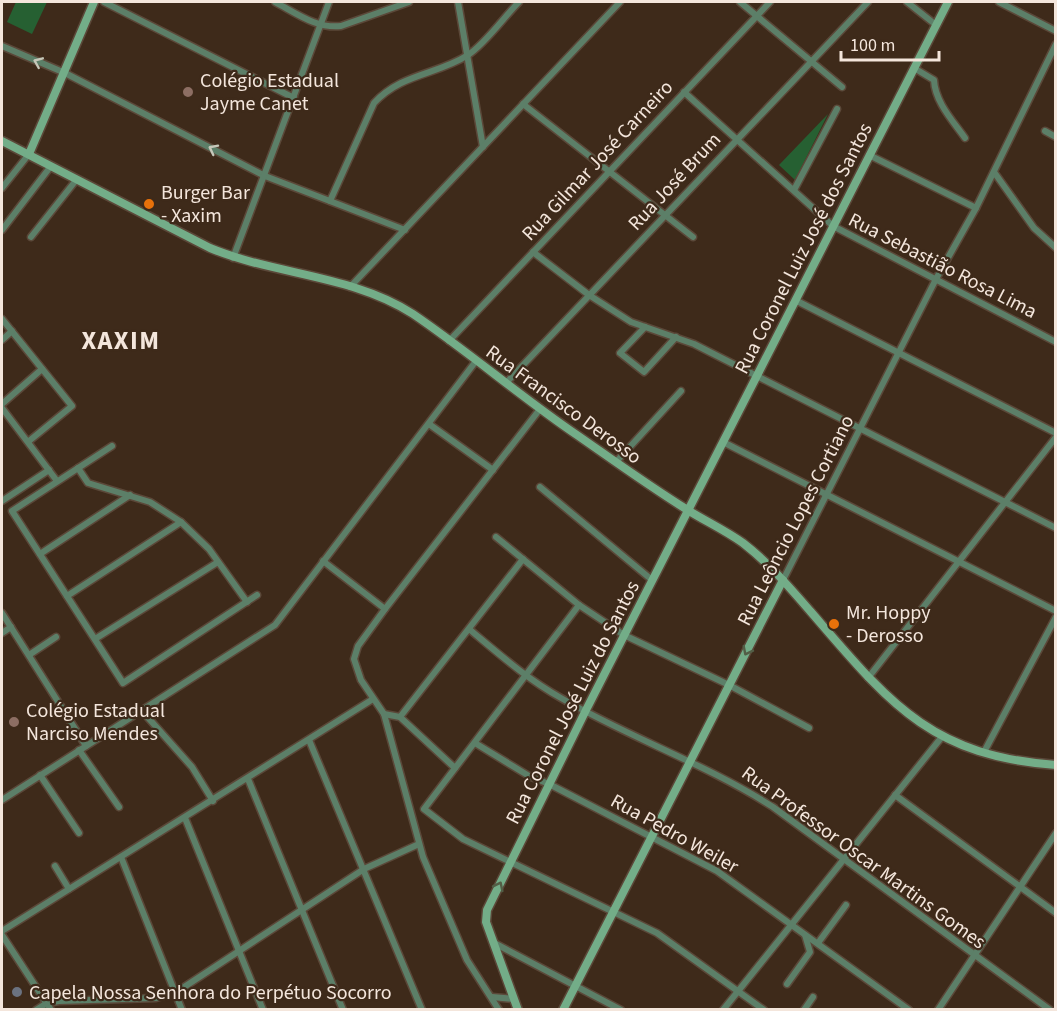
<svg xmlns="http://www.w3.org/2000/svg" width="1057" height="1011" font-family="'Source Sans 3',sans-serif">
<style>
.green{fill:#266032}
.lines{fill:none;stroke-linecap:round;stroke-linejoin:round}
.street-casing{stroke:#5b4839;stroke-width:9}
.secondary-casing{stroke:#5b4839;stroke-width:11}
.street{stroke:#5c7f68;stroke-width:6}
.secondary{stroke:#73ad88;stroke-width:8}
.oneway{stroke:#c6c7b9}
.oneway2{stroke:#535e46}
.education-dot{fill:#8d6e63;stroke:#3e2a1a;stroke-width:2}
.food-dot{fill:#e8710a;stroke:#3e2a1a;stroke-width:2}
.worship-dot{fill:#6b7280;stroke:#3e2a1a;stroke-width:2}
.labels{text-anchor:middle;stroke-width:4.5;stroke-linejoin:round;paint-order:stroke}
.poi-label{font-size:20px;fill:#f4e6dc;stroke:#3e2a1a;text-anchor:start}
.street-label{font-size:20px;fill:#f4e6dc;stroke:#3e2a1a}
.district-label{font-size:26px;font-weight:bold;letter-spacing:1.5px;fill:#f4e6dc;stroke:#3e2a1a}
</style>
<rect width="100%" height="100%" fill="#3e2a1a"/>
<g class="green">
<polygon points="16,2 47,2 32,34 7,22"/>
<polygon points="828,114 795,180 779,165"/>
</g>
<g class="lines">
<g class="street-casing">
<g id="street">
<polyline points="104,2 294,98"/>
<path d="M275,2C296,13 317,29 341,26L409,2"/>
<polyline points="458,2 483,147"/>
<polyline points="740,2 842,87"/>
<polyline points="907,2 936,25"/>
<polyline points="999,2 1056,31"/>
<polyline points="2,46 65,73 265,176 405,230"/>
<path d="M914,68L934,80C935,102 953,121 965,138"/>
<polyline points="684,92 833,226 1056,342"/>
<polyline points="523,104 693,237"/>
<polyline points="1045,131 1056,137"/>
<polyline points="869,155 976,208"/>
<polyline points="994,172 1034,228 1056,248"/>
<polyline points="2,188 29,154"/>
<polyline points="794,190 837,109"/>
<path d="M330,201L374,103C402,73 437,75 468,55C485,44 504,17 519,2"/>
<polyline points="2,230 51,166"/>
<polyline points="31,237 77,179"/>
<polyline points="533,252 589,295 631,322 694,344 1056,528"/>
<polyline points="233,258 329,2"/>
<polyline points="350,287 620,2"/>
<polyline points="795,300 1056,433"/>
<polyline points="2,319 72,406 29,441"/>
<polyline points="645,327 620,353 644,372 676,337"/>
<polyline points="2,340 12,331"/>
<polyline points="449,341 770,2"/>
<polyline points="506,383 868,2"/>
<polyline points="2,404 42,369"/>
<polyline points="2,408 57,481"/>
<polyline points="429,424 493,470"/>
<polyline points="723,442 1056,611"/>
<polyline points="112,446 12,511 123,683 257,595"/>
<polyline points="616,462 681,391"/>
<polyline points="78,468 88,483 150,502 181,522 209,549 247,602"/>
<polyline points="540,487 652,580"/>
<polyline points="2,501 49,470"/>
<polyline points="496,537 579,605 624,635 729,685 809,728"/>
<polyline points="40,554 130,495"/>
<polyline points="323,561 385,609"/>
<polyline points="783,580 936,279 976,208 1056,44"/>
<polyline points="67,596 181,522"/>
<polyline points="579,605 424,809 463,839 657,933 764,1010"/>
<polyline points="2,613 86,746"/>
<path d="M469,629C499,654 527,679 561,698C630,738 706,764 773,807L1050,1010"/>
<polyline points="2,633 11,627"/>
<polyline points="95,639 218,562"/>
<polyline points="29,655 56,637"/>
<polyline points="868,678 1056,437"/>
<polyline points="143,712 192,767 213,801"/>
<polyline points="384,714 400,717 455,768"/>
<polyline points="400,717 523,559"/>
<polyline points="309,740 422,1010"/>
<polyline points="475,743 529,776 549,784 717,871 909,1010"/>
<polyline points="79,750 119,807"/>
<polyline points="984,752 1056,617"/>
<polyline points="40,775 79,833"/>
<polyline points="248,779 343,1010"/>
<polyline points="895,795 1056,913"/>
<polyline points="2,800 275,625 476,361"/>
<polyline points="185,818 263,1010"/>
<polyline points="121,857 182,1010"/>
<polyline points="55,866 69,889"/>
<polyline points="2,931 373,699"/>
<polyline points="2,935 51,1010"/>
<polyline points="818,943 846,905"/>
<polyline points="496,944 621,1010"/>
<polyline points="787,984 810,952 805,935"/>
<polyline points="492,997 514,999"/>
<polyline points="36,1010 47,1003 59,1001 156,998 175,993 364,869 419,844"/>
<polyline points="499,1010 467,960 423,857 384,714 361,680 354,659 358,646 385,609 540,409"/>
<polyline points="723,1010 941,738"/>
<polyline points="804,1010 813,997"/>
<polyline points="938,1010 1056,833"/>
</g>
</g>
<g class="secondary-casing">
<g id="secondary">
<path d="M2,141L210,248C275,275 353,275 413,314C469,352 521,397 577,435C613,460 649,486 686,509C705,521 725,530 743,543C769,563 790,588 811,612C888,701 929,756 1056,765"/>
<polyline points="29,154 94,2"/>
<polyline points="518,1010 486,922 487,910 586,710 948,2"/>
<polyline points="563,1010 783,580"/>
</g>
</g>
<use href="#street" class="street"/>
<use href="#secondary" class="secondary"/>
</g>
<defs><path id="oneway-chevron" d="M-2-3.5L2.5 0L-2 3.5" fill="none" stroke-width="1.6" stroke-linecap="round" stroke-linejoin="round" transform="scale(1.5)"/></defs>
<g class="oneway">
<use href="#oneway-chevron" transform="translate(38 62) rotate(-157)"/>
<use href="#oneway-chevron" transform="translate(213 149) rotate(-153)"/>
</g>
<g class="oneway2">
<use href="#oneway-chevron" transform="translate(747 651) rotate(117)"/>
<use href="#oneway-chevron" transform="translate(499 886) rotate(-64)"/>
</g>
<g class="education-dot">
<circle cx="188" cy="92" r="6"/>
<circle cx="14" cy="722" r="6"/>
</g>
<g class="food-dot">
<circle cx="149" cy="204" r="6"/>
<circle cx="834" cy="624" r="6"/>
</g>
<circle class="worship-dot" cx="17" cy="992" r="6"/>
<g class="labels">
<g class="poi-label">
<text x="200" y="87">Colégio Estadual<tspan x="200" dy="23">Jayme Canet</tspan></text>
<text x="161" y="199">Burger Bar<tspan x="161" dy="23">- Xaxim</tspan></text>
<text x="846" y="619">Mr. Hoppy<tspan x="846" dy="23">- Derosso</tspan></text>
<text x="26" y="717">Colégio Estadual<tspan x="26" dy="23">Narciso Mendes</tspan></text>
<text x="29" y="999">Capela Nossa Senhora do Perpétuo Socorro</text>
</g>
<g class="street-label">
<text transform="translate(597 160) rotate(-47)" y="7">Rua Gilmar José Carneiro</text>
<text transform="translate(674 181) rotate(-47)" y="7">Rua José Brum</text>
<text transform="translate(803 248) rotate(-63)" y="7">Rua Coronel Luiz José dos Santos</text>
<text transform="translate(943 265) rotate(27)" y="7">Rua Sebastião Rosa Lima</text>
<text transform="translate(564 404) rotate(36)" y="7">Rua Francisco Derosso</text>
<text transform="translate(795 520) rotate(-63)" y="7">Rua Leôncio Lopes Cortiano</text>
<text transform="translate(572 702) rotate(-63)" y="7">Rua Coronel José Luiz do Santos</text>
<text transform="translate(675 833) rotate(29)" y="7">Rua Pedro Weiler</text>
<text transform="translate(864 857) rotate(36)" y="7">Rua Professor Oscar Martins Gomes</text>
</g>
<g class="district-label">
<text x="121" y="349">XAXIM</text>
</g>
</g>
<rect width="1057" height="1011" fill="none" stroke="#f4e6dc" stroke-width="6"/>
<path d="M841 51v9h98v-9" fill="none" stroke="#f4e6dc" stroke-width="3"/>
<text x="850" y="51" font-size="18" fill="#f4e6dc" stroke="#3e2a1a" stroke-width="4.5" paint-order="stroke">100 m</text>
</svg>
